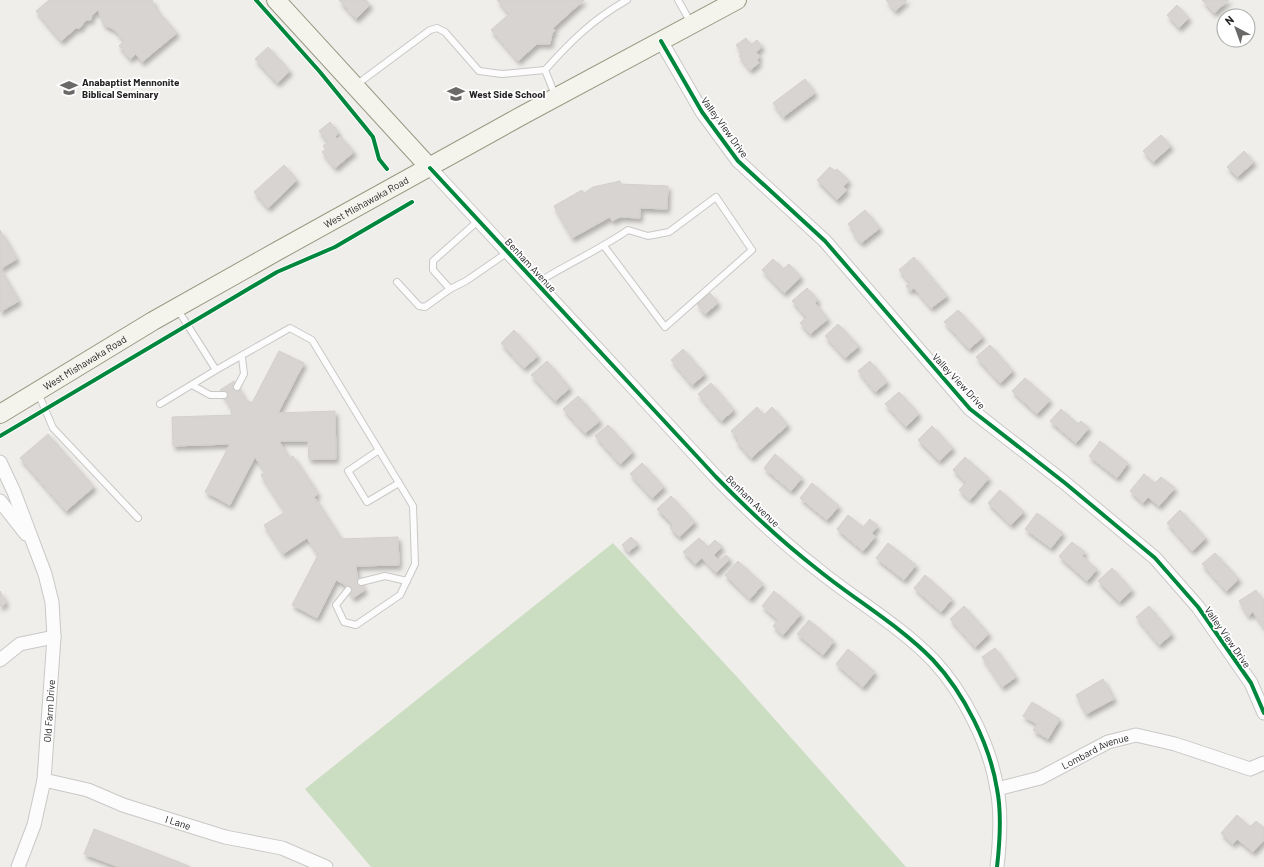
<svg xmlns="http://www.w3.org/2000/svg" width="1264" height="867" font-family="Barlow,sans-serif">
<style>
.forest{fill:#cbdec1}
.building{fill:#d7d4d2;stroke:#d3d0cc;filter:url(#shadow)}
.lines{fill:none;stroke-linecap:round;stroke-linejoin:round}
.lane-casing{stroke:#c9c8c7;stroke-width:8}
.street-casing{stroke:#c9c8c7;stroke-width:15}
.secondary-casing{stroke:#999a82;stroke-width:20}
.lane{stroke:#fdfcfc;stroke-width:6}
.street{stroke:#fdfcfc;stroke-width:13}
.secondary{stroke:#f4f4ed;stroke-width:18}
.cycleway-casing{stroke:#fff;stroke-width:6}
.cycleway{stroke:#00873e;stroke-width:4}
.labels{text-anchor:middle;stroke-width:3.5;stroke-linejoin:round;paint-order:stroke}
.poi-label{font-size:10px;font-weight:bold;fill:#222;stroke:#fff;text-anchor:start}
.street-label{font-size:10px;fill:#222;stroke:#fff}
</style>
<defs>
<filter id="shadow"><feDropShadow dx="2.5" dy="4" stdDeviation="2" flood-color="#0004"/></filter>
</defs>
<rect width="100%" height="100%" fill="#f0eeeb"/>
<polygon class="forest" points="613,543 738,678 906,867 371,867 305,789"/>
<g class="building">
<polygon points="49,0 152,0 156,9 177,33 142,62 136,54 130,59 119,46 124,41 115,30 104,25 98,10 92,15 91,20 86,20 80,28 76,28 61,41 36,11"/>
<polygon points="339,0 366,0 370,5 356,19"/>
<polygon points="497,0 584,0 553,28 555,30 552,34 550,44 537,44 518,61 491,30 509,14"/>
<polygon points="886,0 907,0 895,11"/>
<polygon points="1202,0 1229,0 1214,13"/>
<polygon points="1177,5 1189,18 1179,28 1167,15"/>
<polygon points="746,38 751,45 757,40 762,47 756,52 760,57 757,60 759,63 750,70 739,56 742,53 736,45"/>
<polygon points="268,47 290,71 277,83 255,59"/>
<polygon points="805,79 815,93 783,117 773,103"/>
<polygon points="330,122 339,133 335,136 337,139 340,136 354,152 335,168 322,152 326,149 323,146 328,142 319,131"/>
<polygon points="1161,135 1171,146 1153,162 1143,151"/>
<polygon points="1244,151 1254,162 1237,177 1227,167"/>
<polygon points="284,165 297,180 268,208 254,192"/>
<polygon points="830,167 835,171 837,169 849,181 843,187 847,190 837,200 817,180"/>
<polygon points="620,181 621,184 668,186 667,209 640,208 640,218 620,217 612,221 610,217 572,238 554,206 582,190 584,193 593,187"/>
<polygon points="865,210 880,228 861,243 852,232 854,231 848,224"/>
<polygon points="0,230 17,259 0,269 19,301 0,312"/>
<polygon points="914,257 947,296 931,308 914,288 910,291 906,286 910,283 899,270"/>
<polygon points="773,259 783,269 789,264 801,277 784,293 762,270"/>
<polygon points="807,288 818,300 815,303 828,319 810,334 800,323 806,317 792,301"/>
<polygon points="710,293 718,303 705,314 697,304"/>
<polygon points="958,310 983,337 969,349 944,322"/>
<polygon points="838,324 859,346 845,358 825,336"/>
<polygon points="514,330 538,356 524,368 501,343"/>
<polygon points="990,345 1013,371 1000,383 976,357"/>
<polygon points="683,349 705,374 692,385 671,360"/>
<polygon points="279,351 304,363 278,413 335,411 336,459 309,459 308,441 279,441 289,458 293,456 318,494 314,497 341,539 398,537 399,565 356,566 357,576 365,590 353,598 344,584 336,580 317,618 292,605 318,555 307,538 283,554 264,525 285,512 261,475 265,472 255,457 230,505 205,492 230,444 173,446 172,417 232,415 231,408 220,390 234,381 245,399 252,403"/>
<polygon points="547,361 570,388 555,401 531,375"/>
<polygon points="870,361 887,382 875,392 858,371"/>
<polygon points="1025,378 1050,400 1037,414 1012,391"/>
<polygon points="711,383 734,410 721,421 698,394"/>
<polygon points="899,392 919,414 906,427 885,404"/>
<polygon points="578,396 600,421 585,433 563,409"/>
<polygon points="757,407 764,415 772,407 788,425 751,458 736,441 738,439 731,431"/>
<polygon points="1061,409 1078,424 1081,421 1089,428 1076,443 1050,421"/>
<polygon points="608,425 633,452 620,464 595,436"/>
<polygon points="932,426 953,448 939,461 918,440"/>
<polygon points="48,434 94,487 66,511 20,458"/>
<polygon points="1100,441 1128,463 1117,478 1089,456"/>
<polygon points="775,454 802,478 791,491 764,468"/>
<polygon points="965,457 989,478 970,500 959,490 966,482 953,470"/>
<polygon points="642,463 664,487 652,498 630,474"/>
<polygon points="1144,474 1155,483 1161,477 1175,488 1159,506 1148,497 1143,503 1130,491"/>
<polygon points="812,483 839,506 827,520 800,498"/>
<polygon points="1000,490 1024,512 1011,525 988,503"/>
<polygon points="671,496 695,522 679,537 670,528 673,525 657,509"/>
<polygon points="1180,510 1206,538 1192,551 1167,523"/>
<polygon points="1037,513 1063,533 1051,548 1025,529"/>
<polygon points="848,515 863,527 870,519 878,526 872,533 875,537 863,551 837,529"/>
<polygon points="631,537 638,544 628,552 622,545"/>
<polygon points="699,538 708,547 715,540 722,547 714,555 719,561 726,555 730,559 716,573 702,558 695,564 683,552"/>
<polygon points="1072,542 1085,552 1082,556 1097,569 1087,581 1059,556"/>
<polygon points="888,543 916,565 904,580 876,558"/>
<polygon points="1215,553 1239,579 1226,591 1202,564"/>
<polygon points="738,561 763,584 750,599 725,575"/>
<polygon points="1112,568 1132,590 1119,602 1098,581"/>
<polygon points="925,575 952,599 941,612 914,588"/>
<polygon points="1256,590 1264,602 1264,628 1253,612 1248,616 1239,601"/>
<polygon points="0,591 6,603 0,607"/>
<polygon points="774,591 801,614 783,635 773,626 778,620 762,606"/>
<polygon points="964,606 989,634 975,647 950,619"/>
<polygon points="1149,606 1172,634 1159,645 1136,617"/>
<polygon points="809,620 834,641 823,655 797,634"/>
<polygon points="995,648 1016,677 1002,687 982,657"/>
<polygon points="848,649 875,672 863,687 836,664"/>
<polygon points="1103,679 1114,699 1086,714 1076,695"/>
<polygon points="1032,702 1060,719 1048,739 1033,730 1037,724 1023,716"/>
<polygon points="1237,815 1250,827 1256,821 1264,828 1264,840 1253,852 1237,839 1233,844 1221,833"/>
<polygon points="94,829 189,866 189,867 119,867 84,854"/>
</g>
<g class="lines">
<g class="lane-casing">
<g id="lane">
<polyline points="678,0 691,23"/>
<polyline points="356,85 430,30 437,28 445,32 479,71 502,74 545,70"/>
<path d="M555,95L545,70C571,41 592,20 627,0"/>
<polyline points="479,220 433,261 433,270 450,289 466,281 508,252"/>
<polyline points="397,282 419,306 425,307 450,289"/>
<path d="M537,283C567,264 599,250 628,230L648,236L669,232L716,197L752,250L665,327L604,246"/>
<polyline points="178,310 216,370 290,328 312,340 399,483 413,506 415,564 400,595 356,625 344,622 336,605 348,590"/>
<polyline points="192,385 210,395 224,395"/>
<polyline points="237,387 244,374 242,357"/>
<polyline points="38,393 53,428 138,518"/>
<polyline points="160,404 216,370"/>
<polyline points="379,450 348,471 367,502 399,483"/>
<polyline points="361,582 385,576 407,581"/>
</g>
</g>
<g class="street-casing">
<g id="street">
<polyline points="661,41 702,112 738,161 825,241 970,409 1065,483 1155,558 1198,607 1251,683 1264,713"/>
<path d="M430,168L716,477C748,510 781,541 817,569C855,600 899,625 933,660C964,693 990,745 997,789C1002,814 1000,841 997,867"/>
<polyline points="0,462 14,492 45,574 52,602 54,637 44,780 34,825 18,867"/>
<polyline points="0,501 26,534"/>
<polyline points="0,660 20,644 54,637"/>
<path id="s1" d="M44,780L88,790L123,805L225,837L282,848L326,867"/>
<path id="s2" d="M997,789L1040,778L1108,742L1136,735L1175,744L1250,769L1264,763"/>
</g>
</g>
<g class="secondary-casing">
<g id="secondary">
<polyline points="276,0 430,168"/>
<path id="s3" d="M0,414L153,321L281,249L523,115L737,0"/>
</g>
</g>
<use href="#lane" class="lane"/>
<use href="#street" class="street"/>
<use href="#secondary" class="secondary"/>
<g class="cycleway-casing">
<g id="cycleway">
<polyline points="256,0 320,72 365,127 373,137 379,159 387,169"/>
<polyline points="661,41 702,112 738,161 825,241 970,409 1065,483 1155,558 1198,607 1251,683 1264,713"/>
<path d="M430,168L716,477C748,510 781,541 817,569C855,600 899,625 933,660C964,693 990,745 997,789C1002,814 1000,841 997,867"/>
<polyline points="0,436 277,272 335,247 412,202"/>
</g>
</g>
<use href="#cycleway" class="cycleway"/>
</g>
<defs>
<g id="university-bare" transform="scale(1.38)"><path d="M0-5L7-2L0 1L-7-2ZM-4 1L0 2.5L4 1V4Q0 6-4 4Z" fill="#6a6968" stroke="#fff" stroke-width="2.5" paint-order="stroke"/></g>
<g id="school-bare" transform="scale(1.38)"><path d="M0-5L7-2L0 1L-7-2ZM-4 1L0 2.5L4 1V4Q0 6-4 4Z" fill="#6a6968" stroke="#fff" stroke-width="2.5" paint-order="stroke"/></g>
</defs>
<g fill-rule="evenodd">
<use href="#university-bare" x="69" y="88"/>
<use href="#school-bare" x="456" y="94"/>
</g>
<g class="labels">
<g class="poi-label">
<text x="82" y="86">Anabaptist Mennonite<tspan x="82" dy="12">Biblical Seminary</tspan></text>
<text x="469" y="98">West Side School</text>
</g>
<g class="street-label">
<text transform="translate(725 127) rotate(54)" y="4">Valley View Drive</text>
<text dy="4" stroke="none"><textPath href="#s3" startOffset="423">West Mishawaka Road</textPath></text>
<text transform="translate(531 265) rotate(47)" y="4">Benham Avenue</text>
<text dy="4" stroke="none"><textPath href="#s3" startOffset="99">West Mishawaka Road</textPath></text>
<text transform="translate(959 381) rotate(47)" y="4">Valley View Drive</text>
<text transform="translate(753 501) rotate(44)" y="4">Benham Avenue</text>
<text transform="translate(1228 637) rotate(55)" y="4">Valley View Drive</text>
<text transform="translate(49 711) rotate(-86)" y="4">Old Farm Drive</text>
<text dy="4" stroke="none"><textPath href="#s2" startOffset="106">Lombard Avenue</textPath></text>
<text dy="4" stroke="none"><textPath href="#s1" startOffset="141">I Lane</textPath></text>
</g>
</g>
<g transform="translate(1236 28) rotate(319)"><circle r="19" fill="#ffffff" stroke="#a7a7a7"/>
<path d="M0-3L7 15L0 10L-7 15Z" fill="#6a6968"/>
<text y="-6" font-size="11" font-weight="bold" text-anchor="middle" fill="#222222">N</text>
</g>
</svg>
